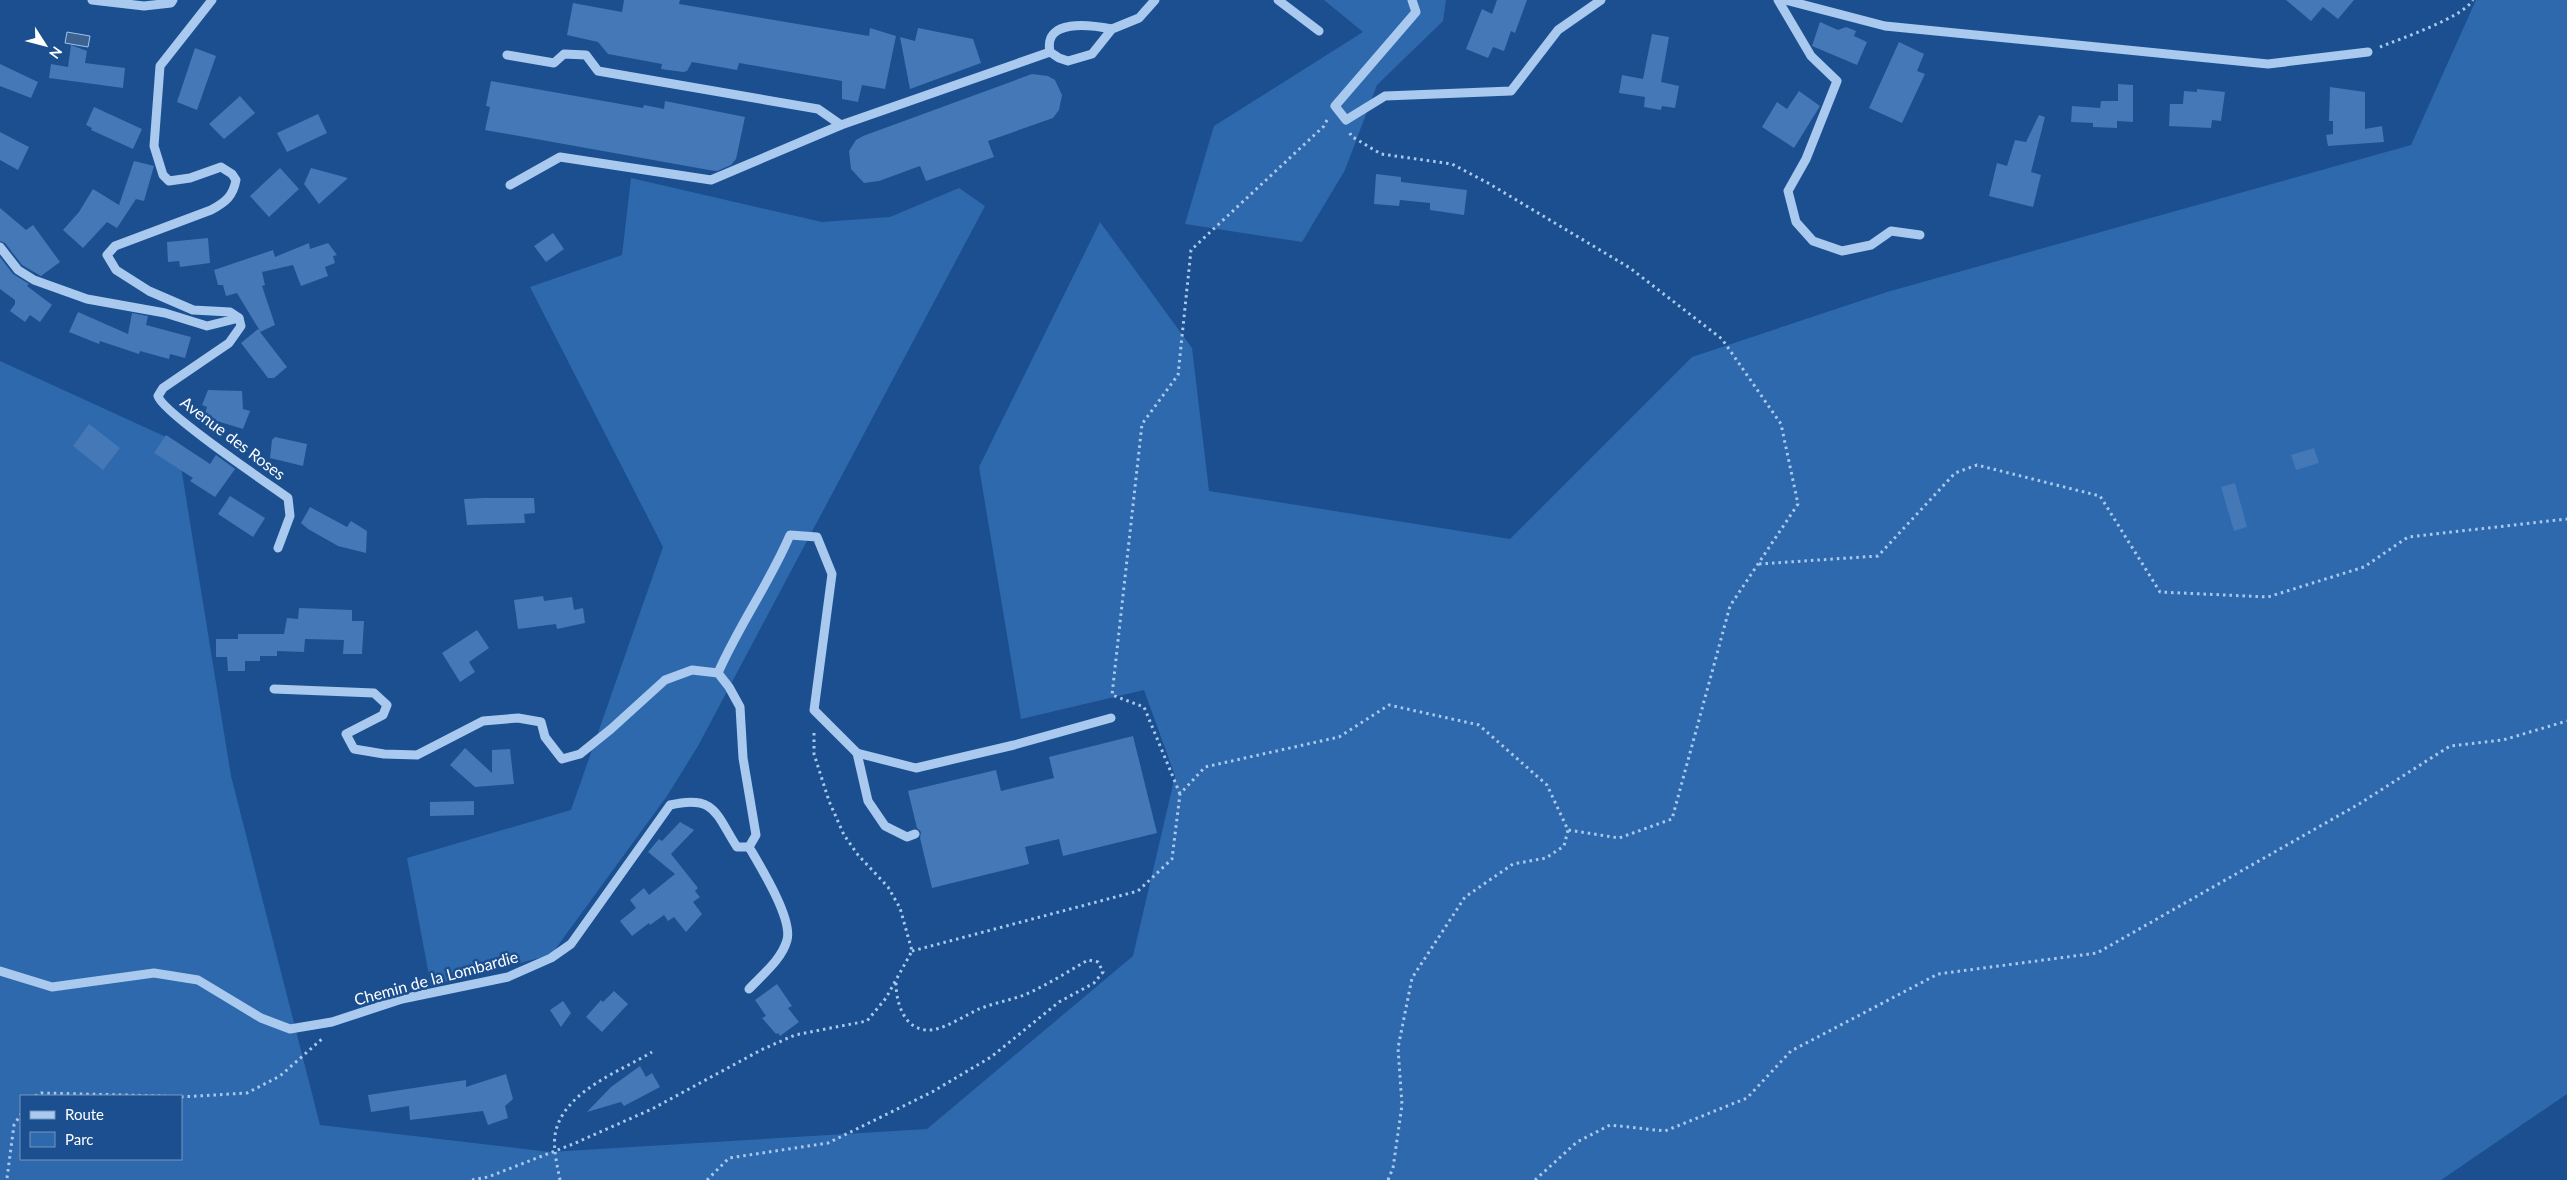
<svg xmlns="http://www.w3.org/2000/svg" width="2567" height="1180" font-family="Lato,sans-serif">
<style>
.green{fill:#2e69ad;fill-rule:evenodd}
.water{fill:#3c6290;stroke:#9cc4f0}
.building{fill:#4478b7}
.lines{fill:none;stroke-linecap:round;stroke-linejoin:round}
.path{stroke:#a9c9ee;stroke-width:3;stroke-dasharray:2.5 4;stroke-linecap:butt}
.minor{stroke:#a9c9ee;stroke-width:9}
.labels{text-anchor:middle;stroke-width:5;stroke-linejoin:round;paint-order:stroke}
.street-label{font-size:16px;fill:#fff;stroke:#1b4f8f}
</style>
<rect width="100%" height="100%" fill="#1b4f8f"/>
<g class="green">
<polygon points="1324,0 1446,0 1443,21 1377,85 1345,170 1302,242 1185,224 1214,126 1363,32"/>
<path d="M2476,0H2567V1094L2441,1180H0V361L177,442L231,776L320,1125L550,1152L927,1129L1133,956L1175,776L1144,690L1021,719L979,467L1100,222L1192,348L1209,491L1510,539L1692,357L1887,292L2411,145ZM21,1096H181V1159H21Z"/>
<polygon points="631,178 822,222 890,217 959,188 985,206 698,746 667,796 551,955 431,986 407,858 571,810 663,547 530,287 622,255"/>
</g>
<polygon class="water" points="67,32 90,36 88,47 65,43"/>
<g class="building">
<polygon points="624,0 680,0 679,4 869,36 870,28 896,36 885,89 862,85 858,102 842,99 842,81 739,63 737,70 692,62 687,71 683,72 661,69 662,64 608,54 598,42 567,35 573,3 622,12"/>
<polygon points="1497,0 1527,0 1515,33 1511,31 1504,51 1493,47 1488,58 1466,49 1482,9 1492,14"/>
<polygon points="2286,0 2354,0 2338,19 2323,7 2311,21"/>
<polygon points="1820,22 1838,30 1846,27 1856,31 1854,36 1867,42 1857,65 1812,46"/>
<polygon points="918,28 973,39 981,63 910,89 900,37 915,41"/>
<polygon points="1652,34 1669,37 1661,82 1679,86 1675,108 1662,106 1661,110 1644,107 1645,97 1619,93 1622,75 1643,79"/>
<polygon points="1899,42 1924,54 1917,71 1925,74 1902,123 1869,108"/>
<polygon points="71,45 87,51 85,63 125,68 123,88 49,78 51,64 68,67"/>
<polygon points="195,48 216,56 197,110 177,102"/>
<polygon points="0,64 38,82 31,98 0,86"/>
<polygon points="1032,74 1048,76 1055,80 1062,95 1059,110 1053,118 988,141 994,157 926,181 920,166 879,181 864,183 851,169 849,151 856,140 863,136"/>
<polygon points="491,81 643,108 644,105 664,109 665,101 745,117 736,159 731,165 717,171 709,170 485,130 490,107 486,106"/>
<polygon points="2118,84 2133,85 2133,122 2117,121 2117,128 2093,127 2093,123 2071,122 2072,106 2100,108 2101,101 2118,101"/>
<polygon points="2330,87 2365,92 2365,129 2382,126 2384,142 2328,146 2326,135 2333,134 2333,121 2329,121"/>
<polygon points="2197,89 2225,92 2221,121 2212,120 2211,128 2169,126 2170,104 2183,104 2184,91 2197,92"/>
<polygon points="1799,91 1820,106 1794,148 1762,127 1777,102 1787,109"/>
<polygon points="240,96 255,113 224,139 209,124"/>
<polygon points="94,107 142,129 133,149 91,130 92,128 86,125"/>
<polygon points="318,114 327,133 287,152 277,133"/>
<polygon points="2039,115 2045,117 2031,172 2041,175 2033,207 1989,196 1997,163 2007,166 2015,140 2026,142"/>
<polygon points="0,132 29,147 18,170 0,160"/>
<polygon points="134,161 154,166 144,201 136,199 117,228 107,222 83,248 63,230 79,212 93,189 119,205"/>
<polygon points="280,168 299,189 269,217 250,196"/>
<polygon points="311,168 348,178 319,204 304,184"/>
<polygon points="1376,174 1401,177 1401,182 1467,190 1464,215 1430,210 1430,203 1400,200 1399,206 1374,204"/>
<polygon points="0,208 26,230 33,225 60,262 41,276 22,265 5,243 0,241"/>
<polygon points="553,233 564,249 546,262 534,246"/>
<polygon points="208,238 210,263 180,267 179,261 168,262 167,242"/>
<polygon points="309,243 310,249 328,243 337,255 333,256 335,263 325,267 328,276 301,286 293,265 262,272 265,285 262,286 275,325 260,332 287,367 274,378 268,378 241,343 258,329 260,331 237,293 226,296 223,285 218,285 214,270 273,250 275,257"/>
<polygon points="0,257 13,274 29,284 27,286 52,305 40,322 30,315 25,322 10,311 15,304 15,300 0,289"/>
<polygon points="78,312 128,334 132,313 148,316 146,325 191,337 185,358 170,354 169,359 140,351 139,354 100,341 99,344 69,332"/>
<polygon points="208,390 242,391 243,409 250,411 243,429 204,417 207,407 202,405"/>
<polygon points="89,424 120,448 103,470 73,446"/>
<polygon points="166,435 210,464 216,455 235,469 215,497 190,481 193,478 154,453"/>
<polygon points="275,437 307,444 303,466 270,458 272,440"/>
<polygon points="2314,448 2319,463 2296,470 2291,455"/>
<polygon points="2235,483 2247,527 2234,531 2221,487"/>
<polygon points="230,496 265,518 253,537 218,514"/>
<polygon points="484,498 534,498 535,513 524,514 525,523 467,525 464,499"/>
<polygon points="310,507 347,527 351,521 367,531 366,553 338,546 308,529 301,523"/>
<polygon points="543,596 544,601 572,597 574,610 583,608 585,623 557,629 556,624 518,629 514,600"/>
<polygon points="299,608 352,610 352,621 364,621 362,654 343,654 344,640 305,639 304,652 277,651 277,656 260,656 260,661 245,661 245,671 228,671 227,657 216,657 216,639 238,639 238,634 284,634 287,618 298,619"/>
<polygon points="477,630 489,648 469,662 475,672 460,682 442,653"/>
<polygon points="1133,736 1157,833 1063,856 1059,839 1025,847 1029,864 932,888 920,838 921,832 917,828 908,791 996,770 1001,791 1054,778 1049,757"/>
<polygon points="465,748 492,773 492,750 510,749 514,784 475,787 450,765"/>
<polygon points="474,801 474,815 430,816 430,802"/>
<polygon points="680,822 694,830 671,854 698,888 695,891 700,897 693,902 702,914 686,932 674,917 668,921 664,915 650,925 649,923 632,936 620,921 636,908 630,900 644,888 649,895 675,874 648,852 659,839 662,841"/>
<polygon points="777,984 792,1006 788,1008 799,1022 780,1036 778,1033 776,1034 762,1018 766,1016 755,1000"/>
<polygon points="614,991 628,1004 602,1032 586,1017 601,1000 603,1002"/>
<polygon points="563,1001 571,1013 561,1027 550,1010"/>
<polygon points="640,1066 646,1077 652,1073 660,1087 624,1106 621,1102 587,1112 611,1087"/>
<polygon points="506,1074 513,1099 505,1106 508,1118 488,1125 483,1111 410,1120 409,1106 371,1112 368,1095 466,1080 466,1087"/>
</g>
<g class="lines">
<g class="path">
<path d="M2380,47C2402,38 2462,18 2473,0"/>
<polyline points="1759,564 1878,556 1955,473 1977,465 2100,496 2160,592 2268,597 2364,567 2408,537 2567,519"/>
<polyline points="1180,794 1144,707 1112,695 1142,424 1178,375 1191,250 1324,126 1328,118"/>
<polyline points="912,951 1138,891 1172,859 1180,794 1205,767 1339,737 1389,705 1479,725 1547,785 1568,830 1619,838 1672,819 1730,606 1798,504 1781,424 1722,339 1630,268 1488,183 1452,164 1381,154 1351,136 1350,133"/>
<polyline points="35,1096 41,1093 166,1096"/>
<polyline points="181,1097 247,1093 280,1076 323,1038"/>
<polyline points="7,1178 14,1125 21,1114"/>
<polyline points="472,1180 488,1177 573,1144 652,1109 761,1050 795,1035 867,1021 886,998 912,951 900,908 888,887 858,855 844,835 829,801 814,754 814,730"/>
<path d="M560,1180C557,1164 552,1146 556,1130C567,1090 619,1072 652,1052"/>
<path d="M707,1180L729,1158L828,1143L932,1092L991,1057L1059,1002L1094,983L1103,972L1098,962L1088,960C1069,971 1050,983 1031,992C1014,1000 996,1002 979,1009C966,1015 940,1032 926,1030C903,1028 896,1001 896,983"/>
<polyline points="1388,1180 1393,1168 1402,1105 1398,1048 1412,978 1465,897 1513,864 1546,858 1564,846 1568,830"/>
<polyline points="1535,1180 1577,1142 1610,1125 1665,1131 1747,1098 1791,1051 1938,974 2097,953 2359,804 2450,746 2503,740 2567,721"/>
</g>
<g class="minor">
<polyline points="92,0 144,6 171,3 173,0"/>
<path d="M212,0L160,66L154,146L163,175L169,181L190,178L221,167L232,174L236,180C233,196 226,202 211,210L115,246L107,255L116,270L149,291L193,310L230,312L239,318L241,326L229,343L163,388L158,396C162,412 267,483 288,498L290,516L278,548"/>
<polyline points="1278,0 1319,31"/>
<polyline points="1412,0 1416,12 1335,106 1346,120 1385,96 1511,91 1558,30 1601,0"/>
<polyline points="1778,0 1811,56 1837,81 1806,159 1788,191 1796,222 1813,241 1842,251 1871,245 1891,231 1920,235"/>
<polyline points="1785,0 1885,26 2268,64 2368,52"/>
<path d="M1112,29C1091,25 1043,18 1050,52L1059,58L1068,61L1092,54L1112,29L1139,18L1155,0"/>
<polyline points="507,55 554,63 564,54 586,55 598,71 818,109 841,125"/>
<polyline points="510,185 560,157 711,180 841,125 1050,52"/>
<polyline points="0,247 18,270 34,280 87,299 165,313 207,326 239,318"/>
<path d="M718,673C739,625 769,584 790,535L817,537L832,574L814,710L857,753L916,768L1014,745L1111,718"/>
<polyline points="274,689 374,693 387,705 383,715 346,734 354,749 384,754 417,755 483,721 518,718 541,722 545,737 562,759 580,754 611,729 665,680 692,670 718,673 729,687 740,707 743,758 756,835 749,847"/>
<polyline points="857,753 868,801 885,826 907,837 915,834"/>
<path d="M0,971L52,987L154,973L198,980L261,1018L290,1029L332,1022L402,999L508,977L551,958L571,944L670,805C716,794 716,815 737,847H749"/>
<path d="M749,989C763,974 782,959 787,940C793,919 760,866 749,847"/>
</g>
</g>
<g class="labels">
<g class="street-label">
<text transform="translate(233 438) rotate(37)" y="6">Avenue des Roses</text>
<text transform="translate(436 978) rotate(-15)" y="6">Chemin de la Lombardie</text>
</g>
</g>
<rect x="20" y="1095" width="162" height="65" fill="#1b4f8f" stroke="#7695bc"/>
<rect x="30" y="1111" width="25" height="8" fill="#a9c9ee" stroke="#7695bc"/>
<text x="65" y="1120" font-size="15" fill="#ffffff">Route</text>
<rect x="30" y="1132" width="25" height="15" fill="#2e69ad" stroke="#7695bc"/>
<text x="65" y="1145" font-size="15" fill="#ffffff">Parc</text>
<g transform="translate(45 45) rotate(126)" stroke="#1b4f8f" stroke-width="4" paint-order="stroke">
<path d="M0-4L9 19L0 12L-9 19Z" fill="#ffffff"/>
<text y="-8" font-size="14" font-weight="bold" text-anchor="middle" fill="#ffffff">N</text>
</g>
</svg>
